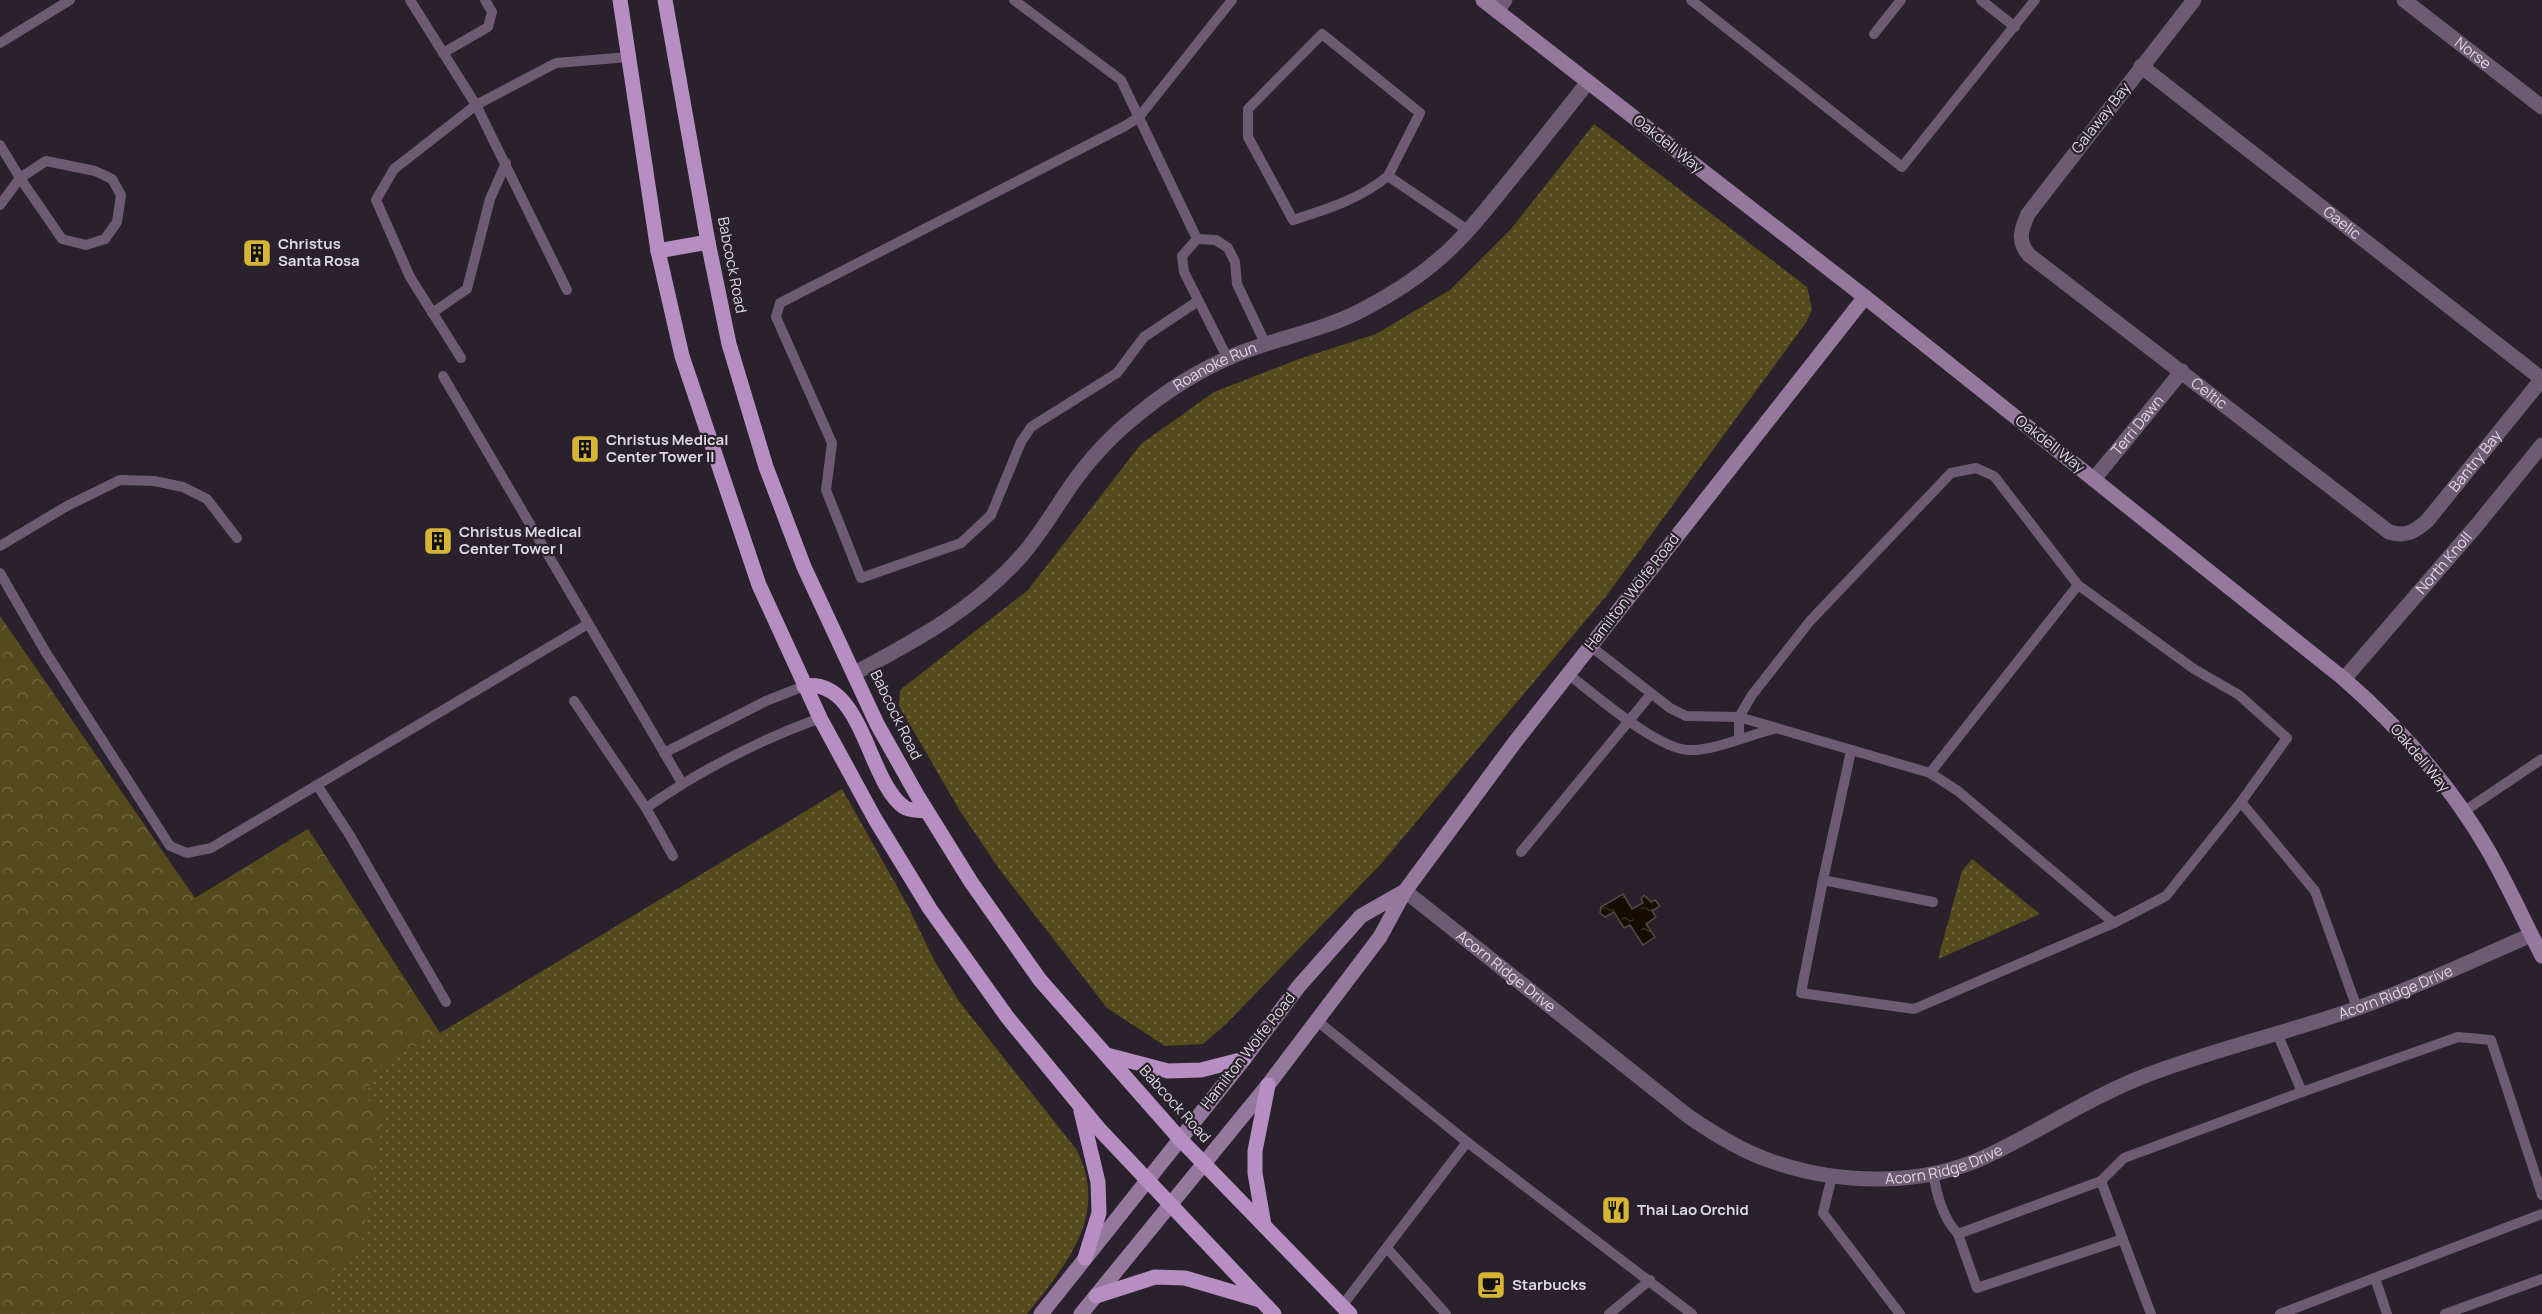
<svg xmlns="http://www.w3.org/2000/svg" width="2542" height="1314" font-family="Manrope,sans-serif">
<style>
.grass{fill:url(#grass-dots)}
.forest{fill:url(#forest-crowns)}
.water{fill:url(#water-ripples);stroke:#514a43;stroke-width:1.5}
.lines{fill:none;stroke-linecap:round;stroke-linejoin:round}
.lane{stroke:#6d5a73;stroke-width:10}
.street{stroke:#6d5a73;stroke-width:15}
.secondary{stroke:#96789f;stroke-width:15}
.primary{stroke:#b68ec2;stroke-width:15}
.labels{text-anchor:middle;stroke-width:4.5;stroke-linejoin:round;paint-order:stroke}
.street-label{font-size:15px;fill:#ded9e0;stroke:#29212b}
.poi-label{font-size:15px;font-weight:bold;fill:#ded9e0;stroke:#29212b;text-anchor:start}
</style>
<defs>
<pattern id="grass-dots" width="8" height="8" patternUnits="userSpaceOnUse" patternTransform="scale(1.5)"><rect width="8" height="8" fill="#564a1d"/><path d="M2 2h.1M6 6h.1" fill="none" stroke="#6e643e" stroke-width="1.8" stroke-linecap="round"/></pattern>
<pattern id="forest-crowns" width="20" height="18" patternUnits="userSpaceOnUse" patternTransform="scale(1.5)"><rect width="20" height="18" fill="#564a1d"/><path d="M2 6a3 3 0 1 1 6 0M12 15a3 3 0 1 1 6 0" fill="none" stroke="#6e643e"/></pattern>
<pattern id="water-ripples" width="26" height="14" patternUnits="userSpaceOnUse" patternTransform="scale(1.5)"><rect width="26" height="14" fill="#140d00"/><path d="M2 4q2-2 4 0t4 0M15 11q2-2 4 0t4 0" fill="none" stroke="#363025"/></pattern>
</defs>
<rect width="100%" height="100%" fill="#29212b"/>
<g class="grass">
<polygon points="1594,124 1807,287 1812,309 1807,321 1607,595 1380,865 1227,1023 1203,1044 1165,1046 1107,1008 1000,870 960,811 899,706 900,690 1028,590 1141,444 1214,392 1299,359 1376,334 1450,290 1511,229"/>
<path d="M842,789L908,906L933,958L958,1000L1076,1149C1110,1214 1067,1264 1027,1314H0V1018L308,829L440,1033Z"/>
<polygon points="1972,859 2040,914 1938,959 1962,871"/>
</g>
<polygon class="forest" points="0,616 195,898 308,829 440,1033 371,1071 367,1100 384,1108 360,1253 329,1271 332,1314 0,1314"/>
<polygon class="water" points="1623,894 1632,909 1643,903 1641,899 1644,895 1651,902 1655,900 1660,906 1652,911 1656,917 1646,924 1655,937 1643,945 1630,925 1624,928 1614,912 1605,917 1600,913 1601,907"/>
<g class="lines">
<g class="lane">
<polyline points="410,0 476,105 567,290"/>
<polyline points="1014,0 1121,80 1197,239"/>
<polyline points="1691,0 1902,167 2035,0"/>
<polyline points="1981,0 2015,27"/>
<polyline points="1874,34 1901,0"/>
<polyline points="0,43 70,0"/>
<polyline points="443,53 488,27 492,12 485,0"/>
<polyline points="0,145 20,178 62,239 86,245 105,239 117,222 121,195 112,179 95,171 46,161 20,178 0,205"/>
<path d="M1388,176C1360,199 1328,209 1293,220L1248,137V109L1322,34L1420,113L1388,176L1469,231"/>
<polyline points="1198,301 1144,337 1117,373 1031,427 1021,442 991,515 961,543 861,578 826,490 832,443 776,317 780,303 1125,126 1139,117 1232,0"/>
<polyline points="432,313 467,289 490,199 506,163"/>
<polyline points="461,358 410,277 376,200 394,169 476,105 556,63 629,57"/>
<polyline points="1228,359 1184,272 1182,256 1197,239 1216,240 1228,248 1235,262 1237,284 1266,345"/>
<polyline points="443,376 682,783"/>
<polyline points="0,546 67,506 120,480 154,481 183,487 207,499 237,538"/>
<polyline points="0,573 45,651 170,846 187,853 211,848 588,624"/>
<polyline points="1589,645 1670,708 1686,716 1739,717 1930,773 1958,791 2114,923"/>
<path d="M1568,674C1594,694 1657,749 1689,750C1713,751 1749,735 1774,729"/>
<path d="M574,701L646,808C699,771 760,740 820,718"/>
<polyline points="1739,738 1739,717 1752,695 1810,621 1951,473 1976,468 1994,476 2078,585 2194,669 2239,695 2287,738 2241,802 2166,896 2114,923 1914,1009 1801,993 1823,880 1851,751"/>
<polyline points="664,753 766,701 804,686"/>
<polyline points="1930,773 2078,585"/>
<polyline points="317,785 349,834 446,1002"/>
<polyline points="2241,802 2315,891 2357,1008"/>
<polyline points="646,808 673,856"/>
<polyline points="2463,812 2542,759"/>
<polyline points="1521,852 1651,694"/>
<polyline points="1823,880 1933,902"/>
<polyline points="1316,1020 1467,1142 1692,1314"/>
<polyline points="2277,1033 2302,1092 2458,1037 2491,1040 2542,1195"/>
<path d="M1933,1173C1937,1195 1942,1217 1958,1234"/>
<polyline points="1832,1176 1823,1213 1900,1314"/>
<polyline points="2101,1181 1958,1234 1977,1288 2123,1239"/>
<polyline points="1387,1248 1446,1314"/>
<polyline points="2375,1278 2387,1314"/>
<polyline points="1342,1306 1467,1142"/>
<polyline points="1609,1314 1650,1280"/>
<polyline points="2151,1314 2101,1181 2124,1158 2302,1092"/>
<polyline points="2280,1314 2542,1214"/>
<polyline points="2445,1314 2542,1279"/>
</g>
<g class="street">
<path id="s1" d="M2194,0L2028,214C2021,230 2017,241 2029,255L2389,532C2406,537 2414,532 2427,521L2542,379"/>
<path id="s2" d="M2404,0L2542,107"/>
<polyline points="1497,11 1505,0"/>
<path id="s3" d="M2141,66L2542,379"/>
<path id="s4" d="M2094,479L2182,371"/>
<path id="s5" d="M855,673C918,639 975,609 1023,554C1041,533 1055,509 1070,487C1088,461 1112,435 1136,416C1166,391 1199,370 1235,355C1276,338 1322,331 1362,310C1389,296 1416,279 1439,259C1466,236 1487,208 1510,180C1536,148 1562,115 1588,82"/>
<path id="s6" d="M2344,679L2477,525L2542,445"/>
<path id="s7" d="M1405,891L1688,1116C1714,1134 1741,1151 1771,1161C1839,1185 1924,1187 1989,1155C2042,1130 2092,1096 2147,1075C2215,1049 2286,1033 2355,1009C2415,988 2473,960 2531,935"/>
</g>
<g class="secondary">
<path d="M1483,0L1865,297L2344,679C2400,728 2451,786 2488,850C2508,885 2524,921 2542,956"/>
<polyline points="1041,1314 1244,1059 1299,986 1361,916 1405,891"/>
<polyline points="1081,1314 1268,1085 1380,937 1405,891 1515,742 1865,297"/>
</g>
<g class="primary">
<polyline points="620,0 658,251 682,356 759,585 820,718 875,819 930,909 1008,1018 1100,1130 1274,1314"/>
<polyline points="665,0 708,242 729,344 766,467 804,567 877,724 917,795 971,882 1040,980 1180,1139 1350,1314"/>
<polyline points="658,251 708,242"/>
<path d="M804,686C863,677 867,781 904,807C909,811 920,810 926,811"/>
<polyline points="1107,1055 1168,1071 1201,1070 1244,1059"/>
<polyline points="1081,1111 1098,1182 1099,1213 1085,1258"/>
<polyline points="1264,1225 1255,1173 1255,1151 1268,1085"/>
<polyline points="1096,1296 1155,1277 1185,1278 1260,1300"/>
</g>
</g>
<defs>
<g id="building-square" transform="scale(1.5)"><rect x="-9" y="-9" width="18" height="18" rx="4" fill="#d6b534" stroke="#29212b"/><path d="M-4-6H4V6H1V3H-1V6H-4ZM-2.5-4.3h1.7v1.8h-1.7ZM.8-4.3h1.7v1.8H.8ZM-2.5-1h1.7V.8h-1.7ZM.8-1h1.7V.8H.8Z" fill="#111"/></g>
<g id="restaurant-square" transform="scale(1.5)"><rect x="-9" y="-9" width="18" height="18" rx="4" fill="#d6b534" stroke="#29212b"/><path d="M-5-6h1v4h1v-4h1v4h1v-4h1v5L-1.5 .5V6h-2V.5L-5-1ZM5-6V6H3V1.5H1.5Q1.5-4 5-6Z" fill="#111"/></g>
<g id="cafe-square" transform="scale(1.5)"><rect x="-9" y="-9" width="18" height="18" rx="4" fill="#d6b534" stroke="#29212b"/><path d="M-5.5-4.5H6V0H3Q3 3.5 0 3.5H-2.5Q-5.5 3.5-5.5 0ZM3-3.2v2h1.7v-2ZM-6 4.5H4V6H-6Z" fill="#111"/></g>
</defs>
<g fill-rule="evenodd">
<use href="#building-square" x="257" y="253"/>
<use href="#building-square" x="585" y="449"/>
<use href="#building-square" x="438" y="541"/>
<use href="#restaurant-square" x="1616" y="1210"/>
<use href="#cafe-square" x="1491" y="1285"/>
</g>
<g class="labels">
<g class="street-label">
<text dy="5" stroke="none"><textPath href="#s2" startOffset="87">Norse</textPath></text>
<text transform="translate(2101 118) rotate(-52)" y="5">Galaway Bay</text>
<text transform="translate(1668 144) rotate(38)" y="5">Oakdell Way</text>
<text dy="5" stroke="none"><textPath href="#s3" startOffset="255">Gaelic</textPath></text>
<text transform="translate(732 265) rotate(79)" y="5">Babcock Road</text>
<text dy="5" stroke="none"><textPath href="#s5" startOffset="480">Roanoke Run</textPath></text>
<text dy="5" stroke="none"><textPath href="#s1" startOffset="542">Celtic</textPath></text>
<text dy="5" stroke="none"><textPath href="#s4" startOffset="69">Terri Dawn</textPath></text>
<text transform="translate(2050 444) rotate(38)" y="5">Oakdell Way</text>
<text dy="5" stroke="none"><textPath href="#s1" startOffset="888">Bantry Bay</textPath></text>
<text dy="5" stroke="none"><textPath href="#s6" startOffset="153">North Knoll</textPath></text>
<text transform="translate(1632 592) rotate(-52)" y="5">Hamilton Wolfe Road</text>
<text transform="translate(896 715) rotate(64)" y="5">Babcock Road</text>
<text transform="translate(2420 758) rotate(50)" y="5">Oakdell Way</text>
<text dy="5" stroke="none"><textPath href="#s7" startOffset="129">Acorn Ridge Drive</textPath></text>
<text dy="5" stroke="none"><textPath href="#s7" startOffset="1119">Acorn Ridge Drive</textPath></text>
<text transform="translate(1248 1051) rotate(-52)" y="5">Hamilton Wolfe Road</text>
<text transform="translate(1175 1104) rotate(48)" y="5">Babcock Road</text>
<text dy="5" stroke="none"><textPath href="#s7" startOffset="633">Acorn Ridge Drive</textPath></text>
</g>
<g class="poi-label">
<text x="278" y="249">Christus<tspan x="278" dy="17">Santa Rosa</tspan></text>
<text x="606" y="445">Christus Medical<tspan x="606" dy="17">Center Tower II</tspan></text>
<text x="459" y="537">Christus Medical<tspan x="459" dy="17">Center Tower I</tspan></text>
<text x="1637" y="1215">Thai Lao Orchid</text>
<text x="1512" y="1290">Starbucks</text>
</g>
</g>
</svg>
